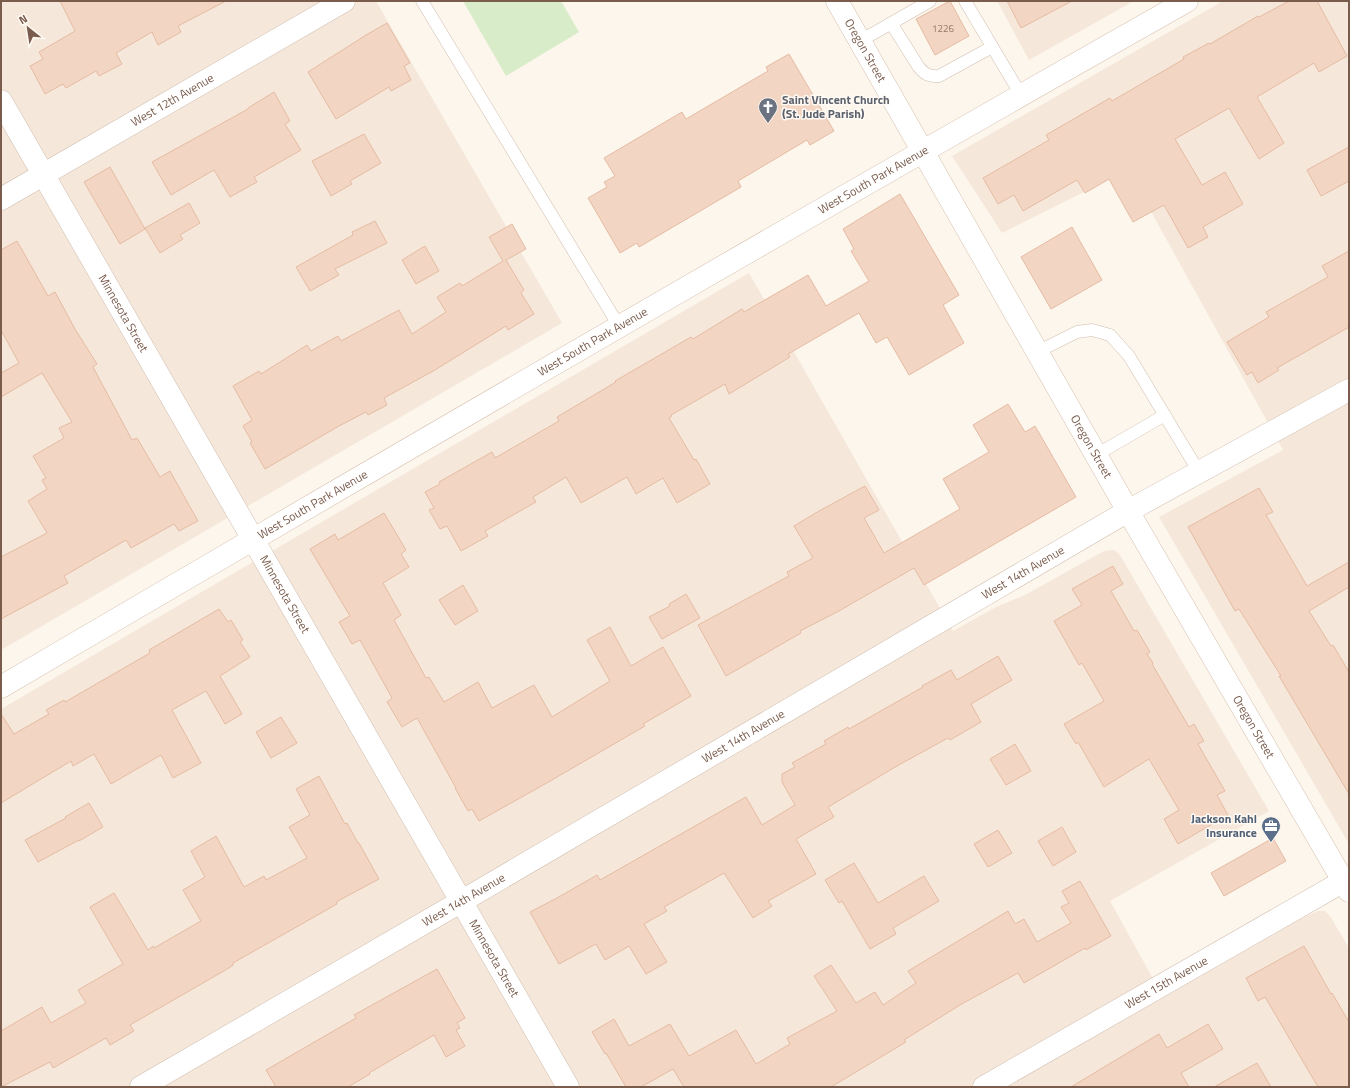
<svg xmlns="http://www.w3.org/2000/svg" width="1350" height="1088" viewBox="0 0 1350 1088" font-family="'Titillium Web',sans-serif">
<rect width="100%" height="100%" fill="#fdf6ec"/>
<path fill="#f5e8da" d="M1,1h375l186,322 -561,327z
M997,1h137l-105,59z
M1223,1h126v843l-190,-327 124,-67 -155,-280 -126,63 -50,-77z
M749,273l204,358 43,-24 29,-12 79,-44 10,-1 6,5 149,256 -159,90 52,94 119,-67 37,-17h7l5,5 19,32v139h-1348v-378z"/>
<path fill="#d8ecc9" d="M463,1h98l18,31 -73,44z"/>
<path fill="#f3d5c3" stroke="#e6bba3" d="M60,1h166l-48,25 3,6 -23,13 -6,-13 -36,21 6,11 -23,12 -3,-5 -30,17 -3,-4 -18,10 -15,-28 13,-7 -4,-7 36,-21z
M950,1l19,35 -34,19 -19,-36z
M1007,1h65l-51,27z
M1289,1h28l30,55 -28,16 -5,-9 -57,34 27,46 -25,16 -30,-51 -54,31 27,46 23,-13 18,32 -40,23 5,10 -20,11 -24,-43 -31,17 -24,-43 -24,14 -8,-13 -54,31 -9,-16 -16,9 -15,-26 66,-38 -3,-5 64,-37 2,3 72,-42 -1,-2 26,-14 1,1 48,-28 1,1z
M387,23l23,40 -6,3 7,14 -20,11 -2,-4 -53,32 -28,-47 58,-37z
M789,54l45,77 -24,14 -3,-5 -69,41 3,6 -102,60 -2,-4 -17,10 -32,-55 19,-11 -3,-5 11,-6 -11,-18 78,-46 4,7 82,-48 -2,-4z
M274,92l16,29 -5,3 16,26 -47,27 3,5 -27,15 -16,-27 -43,25 -19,-33 96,-53v-1z
M364,134l17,29 -31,18 2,3 -21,12 -19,-35z
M1349,147v34l-28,15 -14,-26z
M110,167l35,62 -25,15 -36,-62z
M900,194l59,101 -16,10 21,38 -55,32 -22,-38 -11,6 -17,-30 -71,41 2,3 -61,37 -4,-10 -54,31 1,1 -3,2 25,42 2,-1 14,25 -33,19 -14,-25 -27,16 -9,-17 -46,26 -15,-26 -33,20 3,5 -51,29 3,5 -27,15 -14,-25 -7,3 -11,-19 5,-2 -9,-16 15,-8 -1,-2 53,-30 3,6 64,-37 -2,-4 59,-35 -1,-1 76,-44 2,2 49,-30 2,3 64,-37 18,31 43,-25 -18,-30 3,-2 -11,-20z
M189,203l11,20 -20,12 3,4 -23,14 -15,-25z
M375,221l12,22 -52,26 4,6 -29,16 -14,-24 57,-32 -1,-3z
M512,224l14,25 -20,11 18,30 -3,3 13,21 -26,16 -2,-4 -71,44 -51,28 3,7 -19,10 -2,-3 -27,14 -74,43 -15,-26 2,-1 -9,-16 9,-6 -19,-34 26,-15 2,3 46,-29 4,6 27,-15 3,5 58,-31 13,24 34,-22 -9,-15 23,-14 2,3 41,-25 -14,-24z
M1072,227l30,53 -51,29 -30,-52z
M17,241l31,55 7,-4 20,37 22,35 -4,3 39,73 5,-2 23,39 10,-6 28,50 -19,10 -5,-7 -43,24 -5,-8 -62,36 4,7 -67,36v-62l46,-24 -19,-32 19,-12 -5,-9 4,-2 -13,-22 31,-18 -5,-10 13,-6 -30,-49 -41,24v-24l18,-10 -18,-33v-80z
M425,246l14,25 -23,13 -14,-24z
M1349,251v76l-72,41 2,2 -21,13 -6,-11 -5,3 -20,-33 42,-25 -3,-5 62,-35 -6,-11z
M1008,404l17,28 10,-6 41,71 -152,88 -10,-17 -77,44 -37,19 1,2 -75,43 -28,-51 91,-49 -2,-4 26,-14 -19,-32 25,-15 46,-25 14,24 -15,8 20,35 76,-44 -17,-30 46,-27 -16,-27z
M1259,488l14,24 -7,3 41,71 42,-24v25l-40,24 22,35 2,-1 16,27v122l-70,-118h2l-42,-67 -4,2 -47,-84z
M384,513l22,37 -5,4 8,13 -26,16 18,32 -7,5 32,58 3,-1 15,25 34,-20 14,26 42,-23 18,32 58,-36 -23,-41 23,-13 21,39 32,-19 28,49 -48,28 2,2 -100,58 -66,37 -7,-12 -4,2 -13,-23h1l-39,-70 -15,9 -15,-25 5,-4 -32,-58 -8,4 -13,-22 11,-6 -40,-67 25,-15 3,6z
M1113,566l10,18 -12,7 23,40 3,-1 13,22 -3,2 6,9 -1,1 37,63 5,-3 10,17 -6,3 27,47 -8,4 11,20 -50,29 -14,-25 15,-9 -30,-51 -45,28 -26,-45 -2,2 -12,-20 40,-23 -22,-38 -3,2 -25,-44 28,-16 -10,-16z
M463,585l15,26 -23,14 -16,-25z
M686,594l14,24 -38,21 -13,-22 21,-11 -1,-2z
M219,609l9,13 3,-2 12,20 -3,2 10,15 -30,19 22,38 -17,10 -19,-33 -34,19 29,53 -28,15 -12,-23 -50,29 -17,-30 -21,12 -2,-5 -70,42v-89l13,20 35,-20 -3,-4 18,-10 1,2 85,-49 -1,-3z
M998,656l14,24 -41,24 10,18 -31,18 -2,-2 -51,28 -69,41 6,10 -38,22 20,35 -48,27 4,5 -19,12 -29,-45 -60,34 3,4 -23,13 23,38 -21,12 -17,-28 -24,14 -9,-16 -37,20 -29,-52 27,-14 40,-23 3,5 146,-83 16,28 33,-20 -13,-23v-8l13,-7 -3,-4 34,-19 -2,-3 24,-14 1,2 74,-42 -1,-1 29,-16 6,10z
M281,717l16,26 -26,15 -15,-26z
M1015,744l16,27 -25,14 -16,-26z
M319,776l26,48 2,-1 11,20h1l20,36 -43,23 1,2 -104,59v2l-4,3 -99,57 4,6 -24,14 -4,-7 -53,30 -3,-6 -49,25v-56l41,-24 9,16 35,-20 -8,-13 45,-26 -33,-57 24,-14 34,57 5,-4 1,2 47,-27 -18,-31 22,-13 -14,-26 25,-15 28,51 20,-11 2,4 41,-22 -18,-31 21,-12 -14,-26z
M89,803l14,24 -24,14v-1l-41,22 -13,-22 41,-22 -1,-1z
M1062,827l14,25 -23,14 -15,-25z
M998,830l14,23 -24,14 -14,-23z
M1273,838l13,23 -62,35 -13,-23z
M854,863l24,40 46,-27 15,25 -46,27 3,6 -26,15 -28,-48 -3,2 -14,-23z
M1080,881l31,55 -25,14 -1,-2 -61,35 -6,-10 -58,32 -56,35 2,2 -75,45h-147l-11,-18 -32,18h-15l-20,-34 -1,1 -13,-22 22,-13 15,27 41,-22 19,32 47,-26 20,34 34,-20 -3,-6 50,-27 -23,-35 17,-11 25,38 19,-11 8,13 33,-22 -8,-12 100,-60 7,13 9,-5 13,23 34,-19 -10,-16 8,-4 -7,-12z
M1304,946l27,48 1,-1 17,29v65h-31l-53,-90 -7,4 -12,-23z
M437,969l28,49 -8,5 3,5 -4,2 9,16 -19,11 -12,-22 -65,38 1,1 -22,13h-72l-10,-17 90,-52 -2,-3z
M1208,1024l15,25 -42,24 8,14h-118l88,-53 8,14z
M1257,1063l14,24h-57z"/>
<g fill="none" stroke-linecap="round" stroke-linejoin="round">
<defs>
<path id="service" d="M422,1l197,325
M965,1l56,94
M891,23l27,43c6,8 11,11 21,10l53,-29
M860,41l70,-40
M1037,352l40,-20 15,-2 18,5 19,21 70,116
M1096,455l69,-40"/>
<g id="minor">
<path id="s1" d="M1,101l567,986"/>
<path id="s2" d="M1,199l343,-198"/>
<path id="s3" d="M141,1087l321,-186 666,-390 221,-121"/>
<path id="s4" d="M984,1087l365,-209"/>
</g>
<g id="secondary">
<path id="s5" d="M837,1l291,510 221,380"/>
<path id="s6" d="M1,687c394,-231 788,-461 1186,-686"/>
</g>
</defs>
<use href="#service" stroke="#d1beb0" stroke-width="13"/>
<use href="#minor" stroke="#d1beb0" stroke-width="23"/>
<use href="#secondary" stroke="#d6c0b0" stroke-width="23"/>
<use href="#service" stroke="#fff" stroke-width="12"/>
<use href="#minor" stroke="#fff" stroke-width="22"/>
<use href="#secondary" stroke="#fff" stroke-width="22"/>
</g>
<defs>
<symbol id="church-pin" viewBox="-11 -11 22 30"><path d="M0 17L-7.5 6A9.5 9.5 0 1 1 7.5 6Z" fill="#6b7280" stroke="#fffaf3"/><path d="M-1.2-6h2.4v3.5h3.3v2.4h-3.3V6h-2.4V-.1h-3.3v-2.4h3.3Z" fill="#fff"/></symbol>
<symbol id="office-pin" viewBox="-11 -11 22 30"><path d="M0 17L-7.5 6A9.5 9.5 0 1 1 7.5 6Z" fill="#5c6f8a" stroke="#fffaf3"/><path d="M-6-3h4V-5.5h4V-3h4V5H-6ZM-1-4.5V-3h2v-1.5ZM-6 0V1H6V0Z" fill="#fff"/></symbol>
</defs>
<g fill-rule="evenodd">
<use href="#church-pin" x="757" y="96" width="22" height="30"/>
<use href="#office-pin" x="1260" y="815" width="22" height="30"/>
</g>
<g text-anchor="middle" stroke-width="3" stroke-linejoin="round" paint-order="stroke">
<g font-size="10" fill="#987a6a">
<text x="943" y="32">1226</text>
</g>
<g font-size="12" fill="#7a5c4d" stroke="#fffaf3">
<text dy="4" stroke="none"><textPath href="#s5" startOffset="57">Oregon Street</textPath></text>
<text dy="4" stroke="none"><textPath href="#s2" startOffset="198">West 12th Avenue</textPath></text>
<text dy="4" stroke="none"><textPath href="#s6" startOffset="1009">West South Park Avenue</textPath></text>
<text dy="4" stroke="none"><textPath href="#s1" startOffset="245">Minnesota Street</textPath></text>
<text dy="4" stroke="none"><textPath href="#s6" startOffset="685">West South Park Avenue</textPath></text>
<text dy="4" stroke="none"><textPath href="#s5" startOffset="513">Oregon Street</textPath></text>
<text dy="4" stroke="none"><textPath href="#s6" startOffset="361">West South Park Avenue</textPath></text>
<text dy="4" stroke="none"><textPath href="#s3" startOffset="1021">West 14th Avenue</textPath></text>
<text dy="4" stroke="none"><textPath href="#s1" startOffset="569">Minnesota Street</textPath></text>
<text dy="4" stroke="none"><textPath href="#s5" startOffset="837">Oregon Street</textPath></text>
<text dy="4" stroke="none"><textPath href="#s3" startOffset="697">West 14th Avenue</textPath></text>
<text dy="4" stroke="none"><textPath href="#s3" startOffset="373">West 14th Avenue</textPath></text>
<text dy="4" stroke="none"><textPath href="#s1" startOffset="989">Minnesota Street</textPath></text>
<text dy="4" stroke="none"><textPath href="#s4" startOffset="210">West 15th Avenue</textPath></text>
</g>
<g font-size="12" font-weight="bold" fill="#5b616d" stroke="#fffaf3" text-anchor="start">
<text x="782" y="104">Saint Vincent Church<tspan x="782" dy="14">(St. Jude Parish)</tspan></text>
</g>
<g font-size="12" font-weight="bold" fill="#4e5e75" stroke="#fffaf3" text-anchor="end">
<text x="1257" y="823">Jackson Kahl<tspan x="1257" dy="14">Insurance</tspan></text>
</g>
</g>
<rect width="1350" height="1088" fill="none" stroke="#7a5c4d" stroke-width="4"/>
<g transform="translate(28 28) rotate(330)" stroke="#fffaf3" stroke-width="3" paint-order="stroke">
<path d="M0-3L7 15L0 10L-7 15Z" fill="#7a5c4d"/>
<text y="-6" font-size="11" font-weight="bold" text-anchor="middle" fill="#7a5c4d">N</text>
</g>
</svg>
